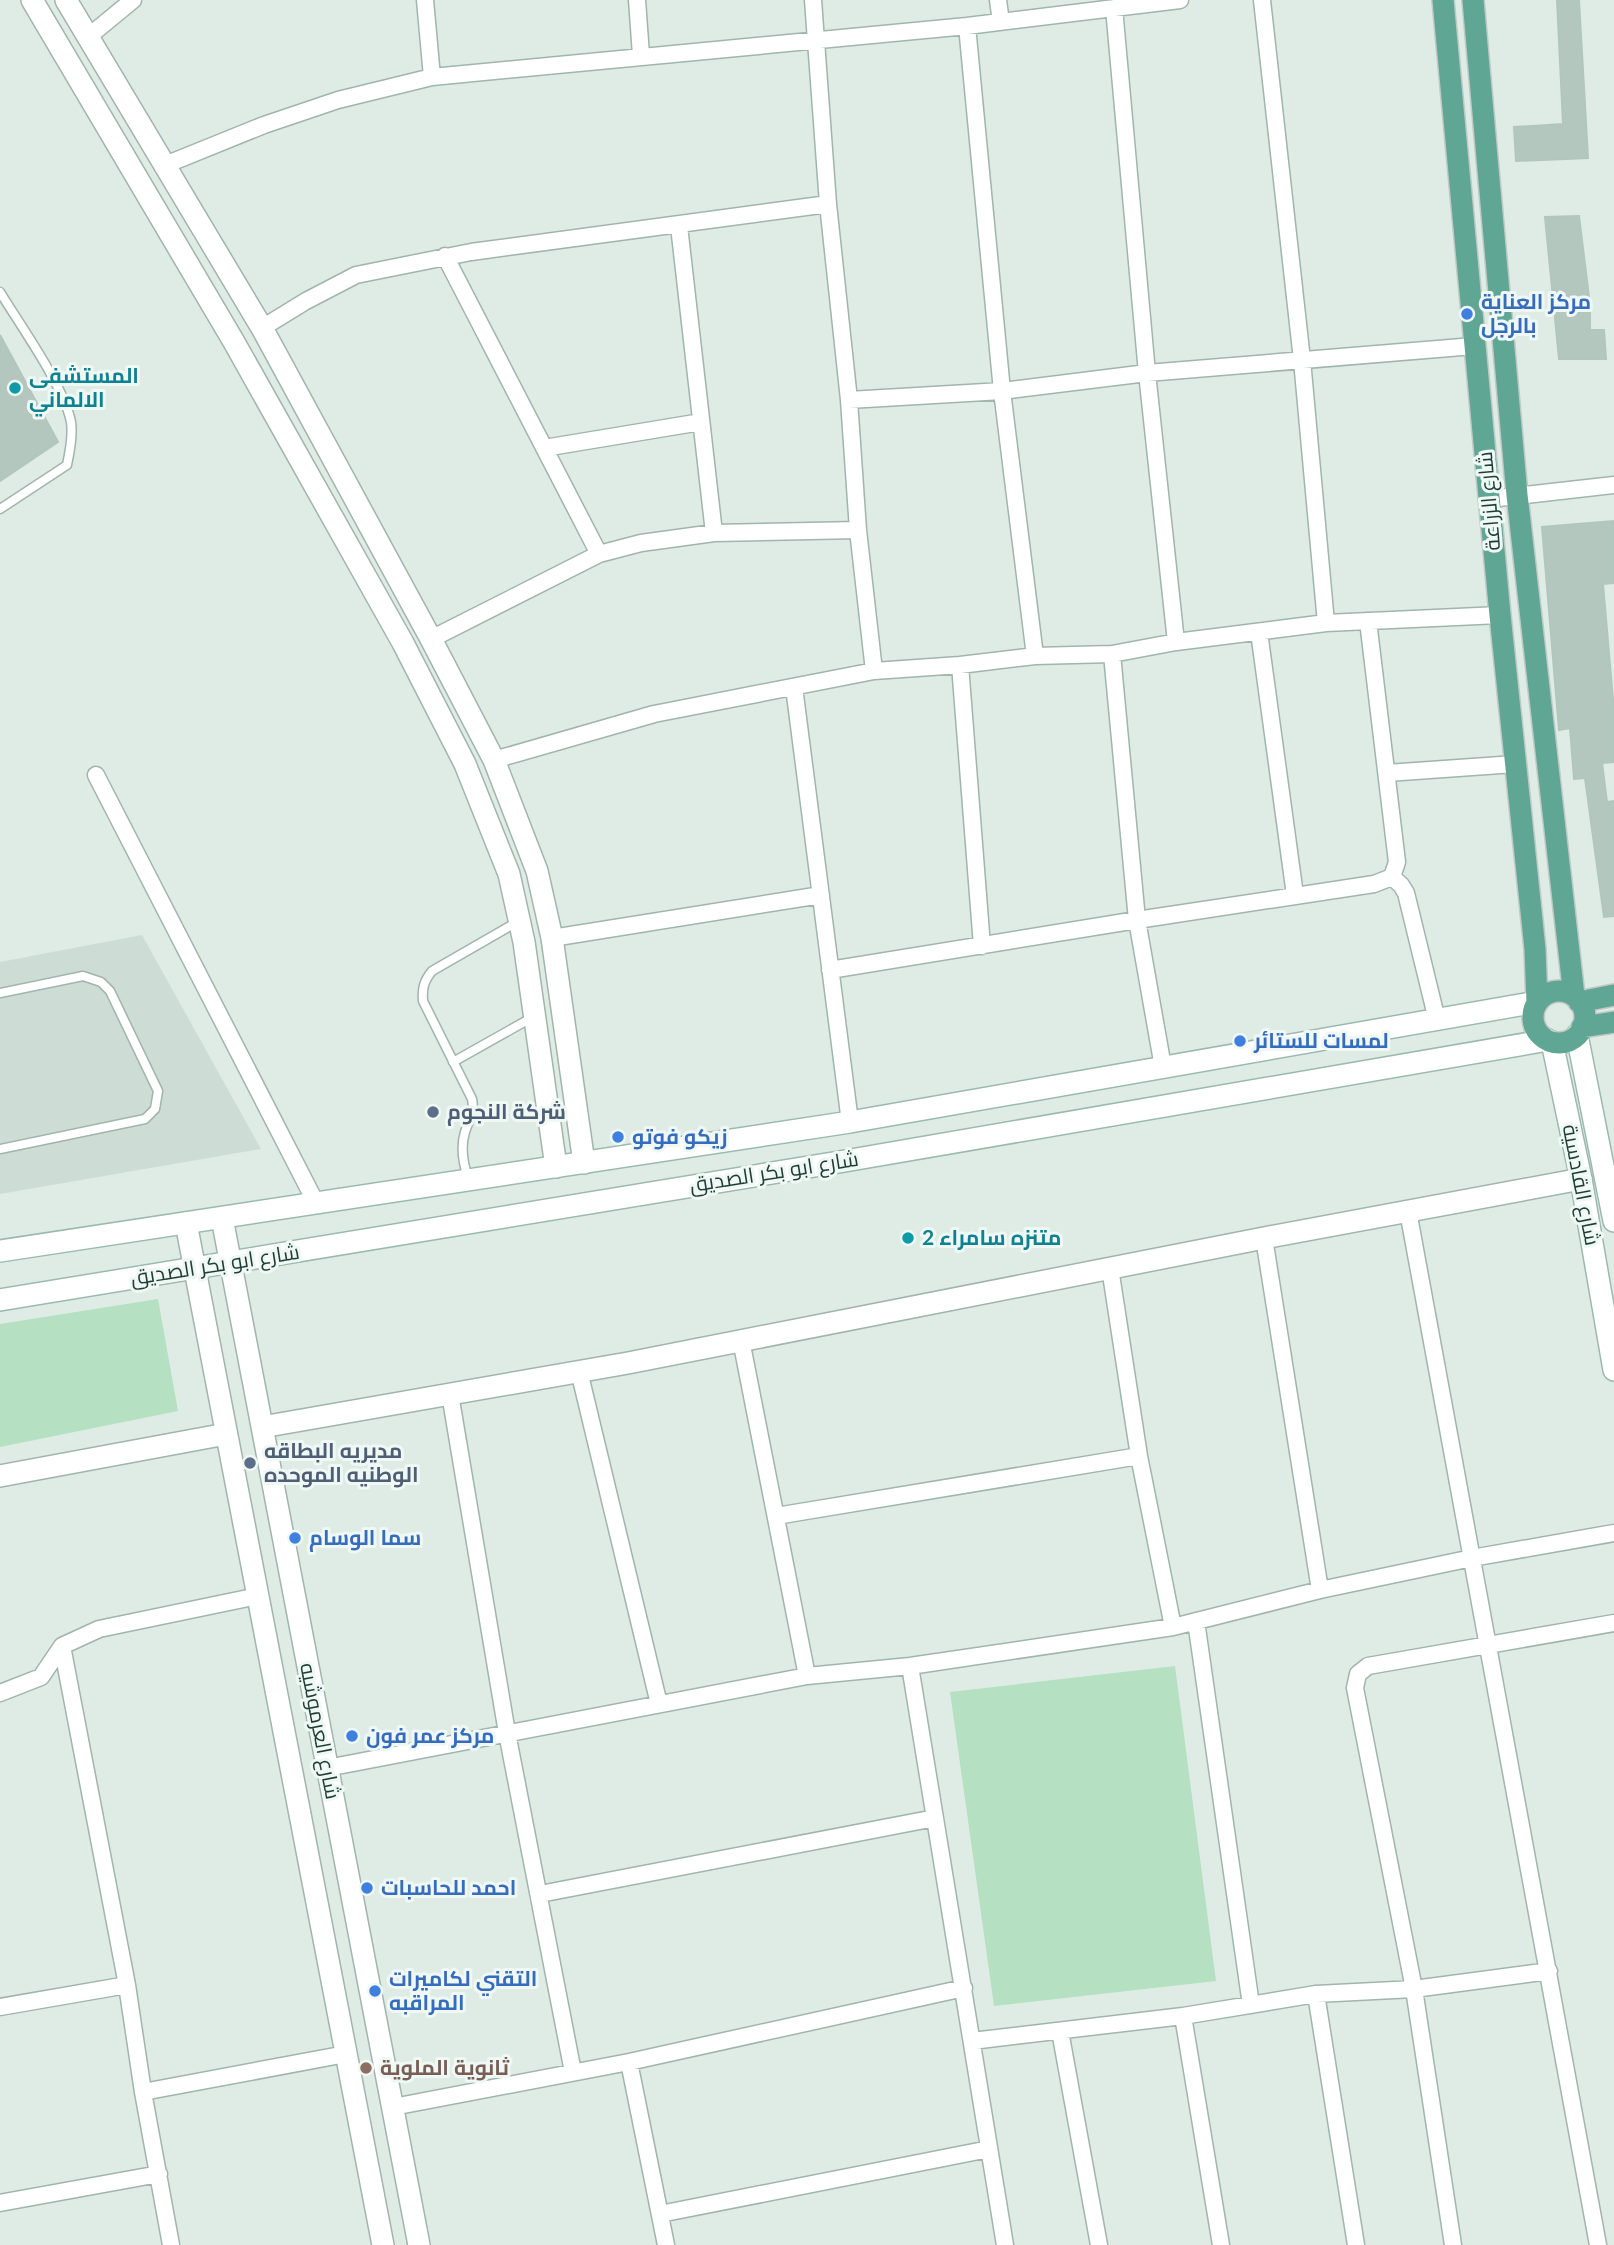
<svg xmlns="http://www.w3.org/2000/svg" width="1614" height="2245" viewBox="0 0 1614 2245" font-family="Lato,Cairo,sans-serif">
<rect width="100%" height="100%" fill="#dfece6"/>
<path fill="#cddcd5" d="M142,935l119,214 -261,45v-232z"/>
<path fill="#b5e0c1" d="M158,1299l20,112 -178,36v-123z
M1175,1666l41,315 -222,25 -44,-314z"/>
<path fill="#b4c7bf" stroke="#b1c6bd" stroke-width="2" d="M1557,0h22l9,158 -72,3 -2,-34 49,-3z
M1579,216l11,89v25h14l2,29h-47l-14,-142z
M0,335l58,107 -58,39z
M1614,521v62l-11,1 11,127v51l-12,1 5,39 7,-1v115l-10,1 -19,-139 -11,1 -4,-51 -11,2 -17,-203z"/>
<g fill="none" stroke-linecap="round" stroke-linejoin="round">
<defs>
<path id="service" d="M0,292c20,33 64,94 71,130 2,13 -1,29 -4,43l-67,44
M0,993l83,-17 18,6 9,9 48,100 -3,18 -10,10 -145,30
M453,1062l80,-45
M468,1178c-5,-15 -8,-30 -3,-46 4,-13 10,-19 7,-33l-49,-98c-1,-13 1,-20 9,-30l85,-49"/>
<path id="minor" d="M425,0l7,77
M637,0l4,55
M813,0l15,204 21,196 9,130 16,141
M998,0l3,22
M1262,0l40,360 24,263
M1114,8l33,365 29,269
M967,26l35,365 33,265
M88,37l45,-37
M165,165l99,-40 74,-25 94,-23 535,-51 213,-26
M679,226l35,307
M445,256l154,298
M262,328l44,-27 50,-26 115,-23 357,-48
M849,400l153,-9 145,-18 327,-27
M544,448l157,-26
M1489,499l125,-14
M1259,632l36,263
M431,639l168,-85 42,-11 73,-10 144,-3
M1112,654l25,266 26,147
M960,665l22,281
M794,687l56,435
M494,760l160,-46 220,-43 86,-6 75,-9 77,-2 64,-12 150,-19 174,-8
M1387,773l128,-9
M96,775l220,428
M1392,877l9,8 5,8 31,127
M552,938l269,-43
M830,970l307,-50 237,-36 18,-7 5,-15 -29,-241
M1408,1211l190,1034
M1264,1238l56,352
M1110,1268l29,188 34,171
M741,1340l66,336
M579,1371l80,333
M450,1394l57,339 66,339
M776,1516l363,-60
M1196,1621l55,384
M62,1646l65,339 16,107 28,153
M910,1666l95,579
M0,1693l41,-16 21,-31 37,-17 159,-33
M327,1768l480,-92 103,-10 263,-39 147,-37 152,-32 142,-25
M540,1894l395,-76
M1316,1994l40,251
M0,2007l127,-22
M1183,2016l38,229
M1060,2031l39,214
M972,2041l211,-25 133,-22 98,-5 135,-18
M629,2062l37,183
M143,2092l203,-38
M393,2107l236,-45 335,-74
M0,2203l159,-29
M660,2214l329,-65
M1453,2245l-39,-256 -59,-301 3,-14 10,-8 246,-43"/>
<path id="tertiary" d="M32,0l202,342 169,301 62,121 44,110 15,68 32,225
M66,0l196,328 169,311 63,121 43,111 15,67 32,225
M222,1218l197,1027
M186,1223l197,1022
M262,1427l366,-64 636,-125 317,-59
M0,1476l226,-42"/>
<path id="secondary" d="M1577,1035l37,186
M1552,1042l29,137 33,191
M0,1251l850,-129 687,-120
M0,1300l839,-138 709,-122"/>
<path id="primary" d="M1443,0l57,615 35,334 2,53
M1473,0l44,495 57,501
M1533 1017a26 26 0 1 1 52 0a26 26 0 1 1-52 0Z
M1579,1002l35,-7
M1582,1027l32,-5"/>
</defs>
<use href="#service" stroke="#a1b4ad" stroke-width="11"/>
<use href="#minor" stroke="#a1b4ad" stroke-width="19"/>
<use href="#tertiary" stroke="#a1b4ad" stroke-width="24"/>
<use href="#secondary" stroke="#9cb9af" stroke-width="24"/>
<use href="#primary" stroke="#c0c9c6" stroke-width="24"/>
<use href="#service" stroke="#fff" stroke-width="8"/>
<use href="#minor" stroke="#fff" stroke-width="16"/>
<use href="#tertiary" stroke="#fff" stroke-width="21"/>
<use href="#secondary" stroke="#fff" stroke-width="21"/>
<use href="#primary" stroke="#5fa694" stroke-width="21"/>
</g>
<g fill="#3f7fe0" stroke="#eff8f4" stroke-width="2.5">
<circle cx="1467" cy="314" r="7"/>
<circle cx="1240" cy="1041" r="7"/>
<circle cx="618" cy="1137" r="7"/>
<circle cx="295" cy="1538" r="7"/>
<circle cx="352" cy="1736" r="7"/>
<circle cx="367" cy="1888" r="7"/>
<circle cx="375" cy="1991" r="7"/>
</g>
<g fill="#0f9aa8" stroke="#eff8f4" stroke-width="2.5">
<circle cx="15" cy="388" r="7"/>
<circle cx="908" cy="1238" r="7"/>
</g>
<g fill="#5c6f8a" stroke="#eff8f4" stroke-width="2.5">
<circle cx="433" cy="1112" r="7"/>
<circle cx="250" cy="1463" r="7"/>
</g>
<circle fill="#8d6e63" stroke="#eff8f4" stroke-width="2.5" cx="366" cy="2068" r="7"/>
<g text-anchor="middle" stroke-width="6" stroke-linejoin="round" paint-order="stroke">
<g font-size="21" font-weight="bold" fill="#366cbe" stroke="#eff8f4" text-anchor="start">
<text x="1481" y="309">مركز العناية<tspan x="1481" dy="24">بالرجل</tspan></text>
<text x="1254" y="1048">لمسات للستائر</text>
<text x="632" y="1144">زيكو فوتو</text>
<text x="309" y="1545">سما الوسام</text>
<text x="366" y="1743">مركز عمر فون</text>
<text x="381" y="1895">احمد للحاسبات</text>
<text x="389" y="1986">التقني لكاميرات<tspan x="389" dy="24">المراقبه</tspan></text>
</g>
<g font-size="21" font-weight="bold" fill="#0d838f" stroke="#eff8f4" text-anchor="start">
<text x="29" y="383">المستشفى<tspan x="29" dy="24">الالماني</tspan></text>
<text x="922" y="1245">متنزه سامراء 2</text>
</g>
<g font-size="21" fill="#1e3d35" stroke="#eff8f4">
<text transform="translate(1489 501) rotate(-95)" y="7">شارع الزراعة</text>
<text transform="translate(774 1172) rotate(-9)" y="7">شارع ابو بكر الصديق</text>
<text transform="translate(1581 1185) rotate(79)" y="7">شارع القادسية</text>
<text transform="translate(215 1265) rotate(-9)" y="7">شارع ابو بكر الصديق</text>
<text transform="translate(320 1731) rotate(79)" y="7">شارع العرموشيه</text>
</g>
<g font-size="21" font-weight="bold" fill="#4e5e75" stroke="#eff8f4" text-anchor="start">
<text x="447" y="1119">شركة النجوم</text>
<text x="264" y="1458">مديريه البطاقه<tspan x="264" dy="24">الوطنيه الموحده</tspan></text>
</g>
<g font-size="21" font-weight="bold" fill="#785e54" stroke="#eff8f4" text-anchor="start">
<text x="380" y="2075">ثانوية الملوية</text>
</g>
</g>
</svg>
